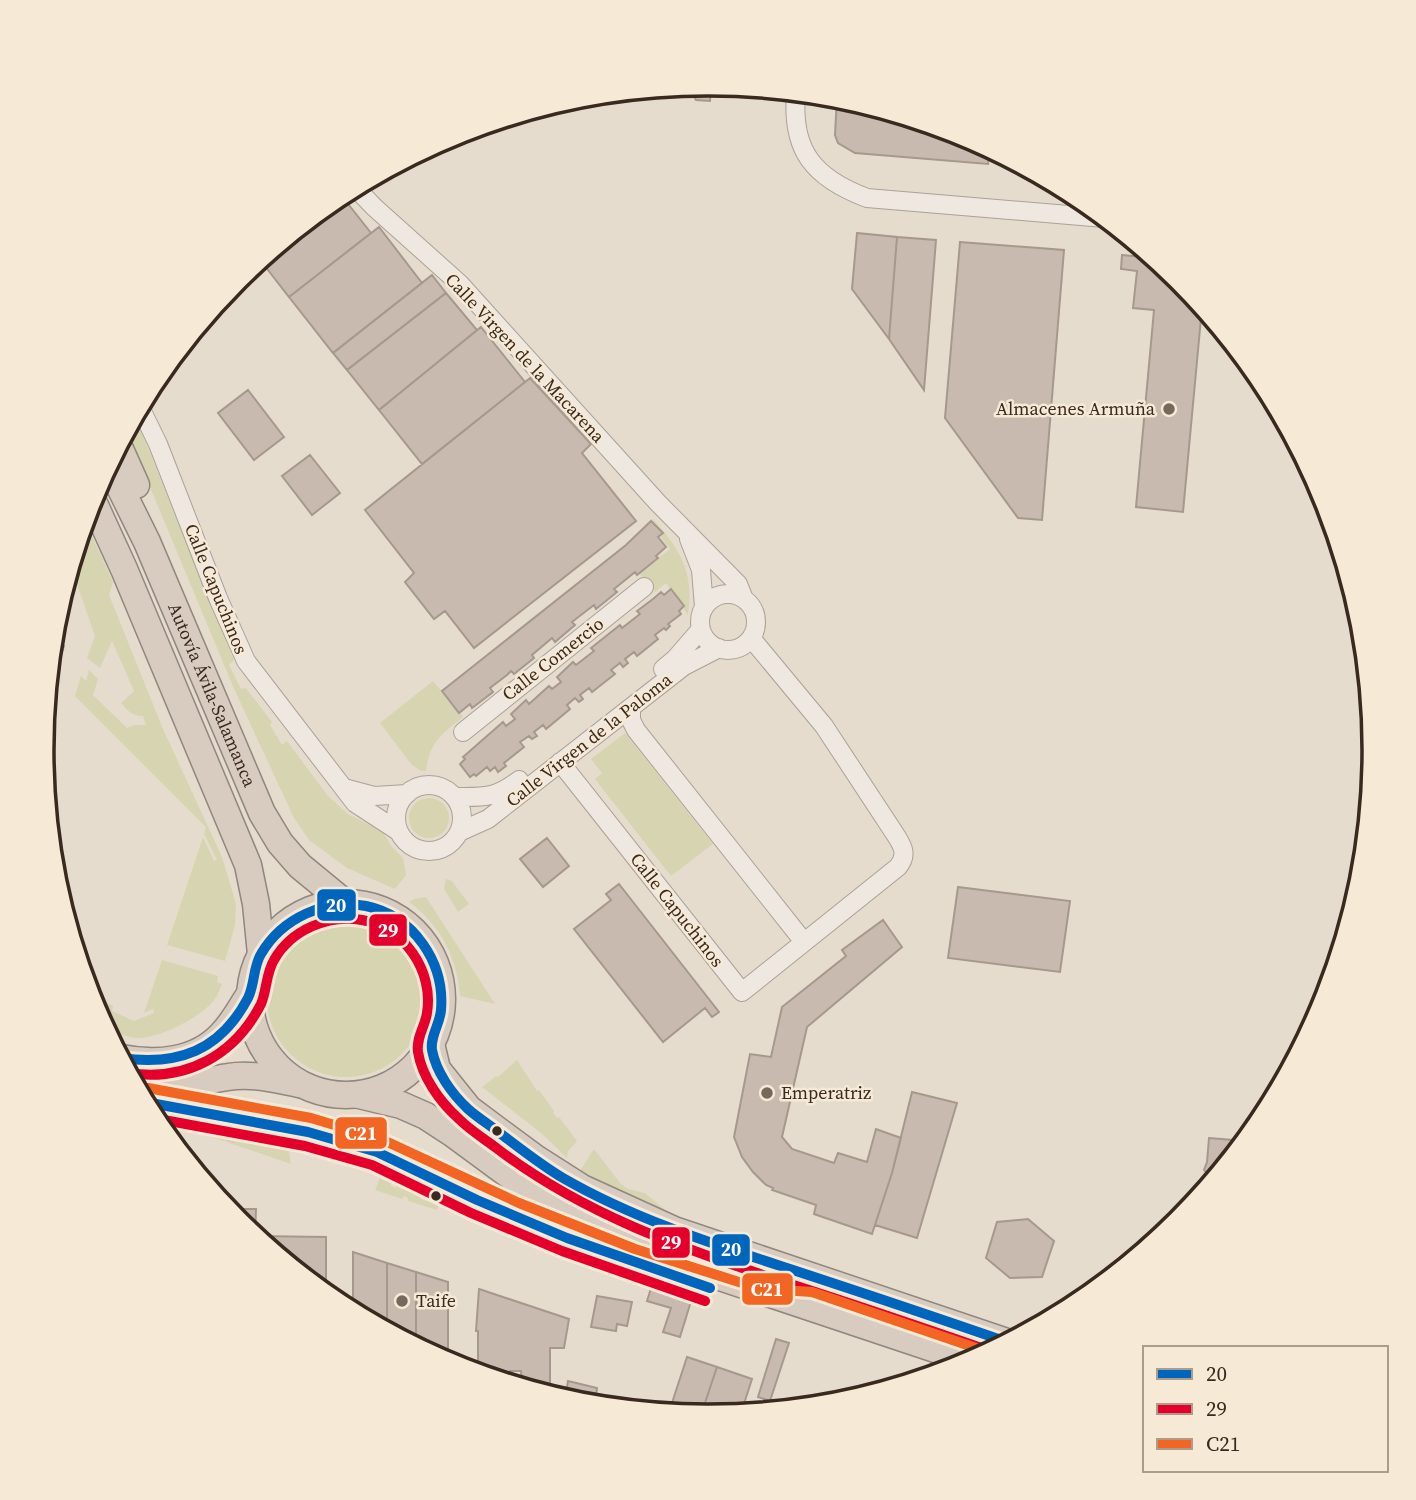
<svg xmlns="http://www.w3.org/2000/svg" width="1416" height="1500" viewBox="0 0 1416 1500" font-family="'Source Serif 4',serif">
<rect width="100%" height="100%" fill="#e5dcce"/>
<path fill="#d7d4b1" d="M135,416l99,244 -5,5 12,24 5,-1 26,34 -2,3 12,20 5,-4 41,55 20,18 34,17 10,16 11,11 3,17 -11,14 -48,-21 -38,-28 -15,-22 -59,-127 -108,-259z
M653,519c28,32 41,52 35,96l-22,-32 -11,9 -16,-19 31,-24 -10,-13 3,-3 -12,-12z
M85,521l28,61 -4,13 54,134 59,128 14,47 -1,21 -10,36 -58,-16 36,-108 11,24 3,-1 -13,-26 2,-7 -131,-131 6,-20 5,5 3,-11 9,9 -5,16 34,33 7,-3h12l-3,-9c-11,0 -15,-5 -22,-13l13,-12 -22,-50 -12,27 -13,-10 8,-22 -24,-69z
M433,681l30,36c-22,18 -33,24 -37,54h-5l-9,-6 -32,-42z
M625,733l88,111 -42,32 -76,-97 7,-6 -11,-14z
M409 818a20 20 0 1 1 40 0a20 20 0 1 1-40 0Z
M446,879l6,2 17,23 -11,8 -14,-23z
M426,897l69,107 -35,-8c-3,-39 -19,-70 -51,-94l5,-3z
M267 998a79 79 0 1 1 158 0a79 79 0 1 1-158 0Z
M162,960l56,16 -1,6 5,2c-2,4 -4,11 -7,15 -13,18 -57,40 -78,39 -12,-1 -22,-6 -32,-11l-16,-33 24,12 -1,5 22,10 20,-8 -1,-4 -9,4z
M517,1060l20,31 2,-1 15,21 -1,2 4,5 2,-1 18,24 -9,10 -1,7 -26,-25 -59,-46 14,-11 2,1z
M175,1120l108,20 5,6 3,18 -117,-40z
M594,1149l27,35 7,5 17,4 18,15 2,2 -1,3 -86,-39z
M380,1178l11,5v3l5,2 1,-3 25,11 -1,3 18,6 -2,5 -29,-9v-3l-4,-2 -2,3 -27,-9z"/>
<path fill="#c9baaf" stroke="#a6988d" stroke-width="2" d="M711,84l-1,17 -14,-1 -8,-14z
M837,97l126,38 27,14 -2,15 -133,-11 -17,-10 -3,-8z
M1014,162l21,11 -22,-2z
M341,195l30,38 -82,64 -28,-36z
M341,195l-80,66 77,-65z
M379,227l43,56 -89,70 -44,-56z
M857,233l40,4 -8,102 -37,-50z
M897,237l39,3 -12,150 -35,-51z
M960,242l104,8 -22,270 -24,-2 -73,-100z
M1122,255l31,3 26,21 23,28 -19,205 -47,-5 18,-197 -21,-2 4,-37 -16,-2z
M432,275l14,18 -99,77 -14,-17z
M446,293l31,37 -98,80 -32,-40z
M481,327l44,55 -103,82 -43,-54z
M530,378l61,66 -9,9 54,68 -162,127 -29,-37 -11,8 -29,-37 9,-9 -49,-63z
M248,390l36,47 -30,23 -36,-47z
M310,455l30,38 -28,22 -30,-39z
M651,521l12,12 -5,4 8,10 -10,9 2,2 -21,17 -2,-3 -16,13 -5,4 3,3 -21,17 -2,-4 -17,13 -5,4 3,3 -20,17 -3,-4 -20,17 2,3 -20,16 -3,-3 -4,4 -17,13 3,4 -21,16 -2,-4 -11,9 -17,-22 184,-146z
M671,589l13,17 -5,5 2,3 -13,10 2,2 -4,4 -2,-2 -9,7 3,4 -21,17 -3,-4 -9,7 3,4 -5,4 -3,-4 -9,7 4,4 -23,18 -3,-4 -9,7 3,4 -4,3 -4,-4 -8,7 3,4 -24,20 -3,-4 -9,7 3,4 -5,3 -3,-3 -9,6 4,5 -20,16 2,3 -8,6 -3,-5 -5,4 -3,-4 -11,9 -2,-2 -4,3 -10,-13 5,-5 -2,-2 40,-35 3,4 9,-7 -4,-5 15,-14 3,4 20,-18 3,3 9,-7 -4,-5 16,-15 3,3 18,-14 -3,-3 29,-23 2,3 18,-14 -3,-3 16,-12 8,-7 3,3z
M53,639l11,7 -17,52z
M547,838l22,28 -26,21 -23,-28z
M619,884l100,128 -7,5 -7,-9 -42,34 -89,-113 37,-29 -5,-6z
M958,887l112,14 -10,71 -112,-14z
M883,920l19,27 -95,80 -25,110 10,12 42,14 4,-10 29,9 9,-33 25,9 -9,35 -20,61 -58,-20 2,-9 -44,-15 1,-2 -7,-3 -13,-13 -11,-15 -8,-20 16,-83 21,3 11,-50 64,-51 -4,-6z
M912,1092l45,11 -40,135 -42,-13 17,-52z
M1209,1138l24,2 -1,17 -27,32 1,-17 -2,-2 3,-8z
M227,1209h29l-1,27 -18,-15z
M1028,1219l26,22 -12,36 -32,1 -24,-20 11,-36z
M256,1236l70,1v57z
M353,1252l34,11v67l-34,-18z
M387,1263l29,9v68h-10l-19,-10z
M416,1272l32,10v81l-42,-23h10z
M652,1285l40,13 -12,39 -17,-5 8,-24 -24,-7z
M479,1289l90,30 -5,29h-14v47l-39,-12h11l-1,-12h-11v12l-32,-10v-42h-2z
M597,1296l35,6 -5,24 -10,-2 -1,7 -25,-4z
M776,1339l13,4 -19,58 -12,-4z
M687,1357l30,10 -16,48 -32,-3z
M717,1367l35,12 -11,34 -40,2z
M568,1381l29,7 -2,17 -30,-6z
M597,1396l29,8 -1,4 -30,-3z"/>
<g fill="none" stroke-linecap="round" stroke-linejoin="round">
<defs>
<path id="minor" d="M796,93c-5,58 18,85 71,105l237,20
M355,187l19,20 86,77 198,219 80,81 6,15
M140,407l18,37 60,154 28,63 109,142 43,28
M689,539l12,31 3,37
M700 622a28 28 0 1 1 56 0a28 28 0 1 1-56 0Z
M663,669l12,-10 26,-30
M631,708v12l5,10 168,212
M463,732l181,-145
M560,762l182,230 156,-125c10,-12 5,-21 -3,-33l-71,-108 -73,-88
M396 818a33 33 0 1 1 66 0a33 33 0 1 1-66 0Z
M344,788l30,8 33,-2
M454,797c29,0 41,2 65,-17
M459,832l29,-13 196,-153 35,-18"/>
<g id="highway">
<path d="M119,447l17,38"/>
<path id="s1" d="M109,465l38,77 115,271 18,30 20,23 45,37"/>
<path d="M92,499l32,70 124,296 8,39 5,50"/>
<circle cx="346" cy="999" r="96"/>
<path d="M431,1044l6,25 32,40 66,49 47,30 92,42 333,112"/>
<path d="M121,1058c35,7 75,4 101,-24 11,-11 19,-27 28,-40"/>
<path d="M135,1084c35,9 59,-2 93,-7 23,-4 48,2 71,7"/>
<path d="M359,1095l42,10 25,11 26,17 72,53 75,42 88,38 284,95"/>
</g>
</defs>
<use href="#minor" stroke="#aba197" stroke-width="20"/>
<use href="#highway" stroke="#90877e" stroke-width="29"/>
<use href="#minor" stroke="#eee8e0" stroke-width="18"/>
<use href="#highway" stroke="#d8ccc0" stroke-width="26"/>
<defs>
<path id="bus-1" d="M121,1058c57,8 99,-7 127,-60 7,-14 5,-31 13,-44 21,-36 65,-56 105,-48 48,10 79,57 75,104 -1,14 -11,26 -9,40 4,22 20,44 36,59 10,9 22,16 33,25 20,15 40,31 62,44 71,41 150,66 227,91 73,24 145,48 217,73
M145,1102l163,30 69,20 100,48 90,38 143,50"/>
<path id="bus-2" d="M129,1073c57,9 106,-18 132,-69 6,-14 5,-31 13,-44 17,-30 54,-46 88,-40 42,7 72,51 65,93 -2,14 -11,24 -9,39 4,25 22,50 41,67 11,11 24,19 36,28 87,67 186,101 289,135 69,22 137,45 206,69
M153,1118l152,28 67,19 99,48 91,38 143,50"/>
<path id="bus-3" d="M148,1088l163,30 70,21 138,64 116,46 107,34 24,6 46,3 164,56"/>
</defs>
<use href="#bus-1" stroke="#f6e9d5" stroke-width="16"/>
<use href="#bus-2" stroke="#f6e9d5" stroke-width="16"/>
<use href="#bus-3" stroke="#f6e9d5" stroke-width="16"/>
<use href="#bus-1" stroke="#0065bd" stroke-width="10"/>
<use href="#bus-2" stroke="#e4002b" stroke-width="10"/>
<use href="#bus-3" stroke="#f26522" stroke-width="10"/>
</g>
<g fill="#76685c" stroke="#f6e9d5" stroke-width="2.5">
<circle cx="1169" cy="409" r="7"/>
<circle cx="767" cy="1093" r="7"/>
<circle cx="402" cy="1301" r="7"/>
</g>
<g fill="#3a291f" stroke="#f6e9d5" stroke-width="2.5">
<circle cx="497" cy="1131" r="6"/>
<circle cx="436" cy="1196" r="6"/>
</g>
<g text-anchor="middle" stroke-width="5" stroke-linejoin="round" paint-order="stroke">
<g font-size="18" fill="#3a291f" stroke="#f6e9d5">
<text transform="translate(525 358) rotate(47)" y="6">Calle Virgen de la Macarena</text>
<text transform="translate(216 589) rotate(68)" y="6">Calle Capuchinos</text>
<text transform="translate(553 659) rotate(-38)" y="6">Calle Comercio</text>
<text dy="6" stroke="none"><textPath href="#s1" startOffset="252">Autovía Ávila-Salamanca</textPath></text>
<text transform="translate(589 740) rotate(-38)" y="6">Calle Virgen de la Paloma</text>
<text transform="translate(677 910) rotate(52)" y="6">Calle Capuchinos</text>
</g>
<g font-size="18" fill="#3a291f" stroke="#f6e9d5" text-anchor="start">
<text x="1155" y="415" text-anchor="end">Almacenes Armuña</text>
<text x="781" y="1099">Emperatriz</text>
<text x="416" y="1307">Taife</text>
</g>
</g>
<path d="M0 0H1416V1500H0ZM54 750a654 654 0 1 1 1308 0a654 654 0 1 1-1308 0Z" fill="#f6e9d5" fill-rule="evenodd"/>
<path fill="none" stroke="#3a291f" stroke-width="3.5" d="M54 750a654 654 0 1 1 1308 0a654 654 0 1 1-1308 0Z"/>
<g stroke="#f6e9d5" stroke-width="2.5">
<rect x="316" y="888" width="41" height="34" rx="7" fill="#0065bd"/>
<rect x="368" y="913" width="40" height="34" rx="7" fill="#e4002b"/>
<rect x="334" y="1116" width="54" height="34" rx="7" fill="#f26522"/>
<rect x="651" y="1226" width="40" height="33" rx="7" fill="#e4002b"/>
<rect x="711" y="1233" width="40" height="34" rx="7" fill="#0065bd"/>
<rect x="741" y="1272" width="53" height="34" rx="7" fill="#f26522"/>
</g>
<g font-size="19" text-anchor="middle" font-weight="bold" fill="#fff">
<text x="336" y="912">20</text>
<text x="388" y="937">29</text>
<text x="361" y="1140">C21</text>
<text x="671" y="1249">29</text>
<text x="731" y="1256">20</text>
<text x="767" y="1296">C21</text>
</g>
<rect x="1143" y="1346" width="245" height="126" fill="#f6e9d5" stroke="#ab9c8c" stroke-width="2"/>
<rect x="1157" y="1369" width="35" height="10" fill="#0065bd" stroke="#ab9c8c" stroke-width="2"/>
<text x="1206" y="1381" font-size="21" fill="#3a291f">20</text>
<rect x="1157" y="1404" width="35" height="10" fill="#e4002b" stroke="#ab9c8c" stroke-width="2"/>
<text x="1206" y="1416" font-size="21" fill="#3a291f">29</text>
<rect x="1157" y="1439" width="35" height="10" fill="#f26522" stroke="#ab9c8c" stroke-width="2"/>
<text x="1206" y="1451" font-size="21" fill="#3a291f">C21</text>
</svg>
